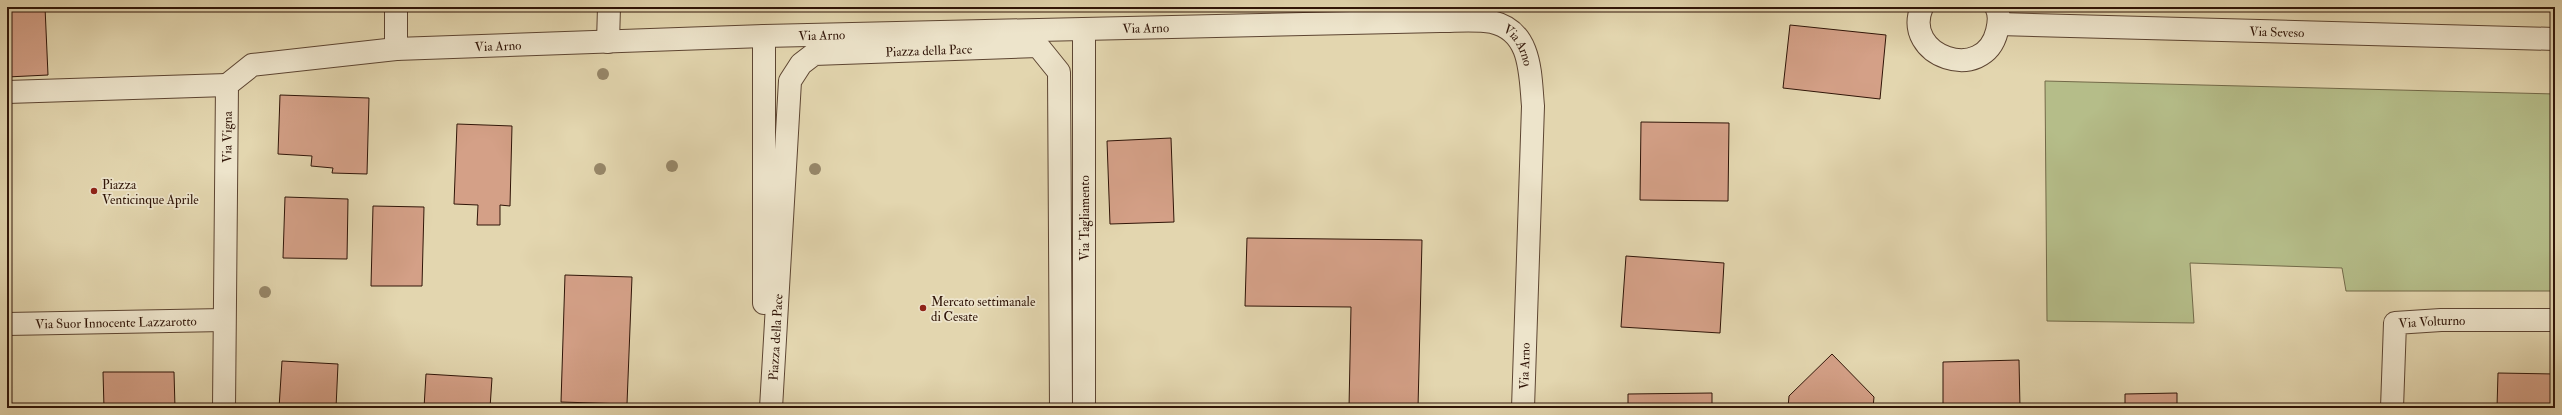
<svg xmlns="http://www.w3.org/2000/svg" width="2562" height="415" viewBox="0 0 2562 415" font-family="'IM FELL Double Pica',serif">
<rect width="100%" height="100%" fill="#e3d6af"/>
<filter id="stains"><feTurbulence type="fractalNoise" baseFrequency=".005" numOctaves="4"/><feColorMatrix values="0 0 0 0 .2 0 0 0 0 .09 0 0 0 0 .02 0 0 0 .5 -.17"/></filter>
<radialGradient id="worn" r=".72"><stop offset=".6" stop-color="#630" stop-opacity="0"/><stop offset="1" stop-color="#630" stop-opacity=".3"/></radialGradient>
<path fill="#b5bd89" stroke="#726948" d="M2045,81l510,13v197h-209l-4,-23 -152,-5 4,60 -147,-2z"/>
<path fill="#d4a087" stroke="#301508" d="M7,7h38l3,68 -41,2z
M1790,25l96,10 -6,64 -97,-11z
M280,95l89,3 -2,76 -35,-1 1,-5 -22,-2 1,-10 -34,-2z
M1641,122l88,1 -1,78 -88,-1z
M457,124l55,2 -2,80 -10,-1v20h-23l1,-20 -24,-1z
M1171,138l3,84 -64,2 -3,-83z
M285,197l63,2 -1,60 -64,-1z
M373,206l51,1 -2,79h-51z
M1247,238l175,2 -4,168h-69l2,-101 -106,-1z
M1626,256l98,7 -4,70 -99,-6z
M565,275l67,2 -5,127 -66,-2z
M1832,354l42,43 -1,11h-85l1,-12z
M2019,360l1,48h-77v-46z
M282,361l56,3 -2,44h-57z
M103,372h71l1,36h-71z
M2498,373l57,1v34h-58z
M426,374l66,4 -2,30h-66z
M1712,393v15h-84v-14z
M2177,393v15h-52v-14z"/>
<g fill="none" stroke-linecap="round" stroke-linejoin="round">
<defs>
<g id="minor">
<path d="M1922,7c-21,49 62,78 75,24 2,-8 3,-17 -1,-24"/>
<path id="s1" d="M1999,24l556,15"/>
<path d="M1084,29v379"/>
<path d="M608,42l1,-35"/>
<path d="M396,49v-42"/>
<path d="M7,92l220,-7"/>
<path d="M764,303v-267"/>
<path id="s2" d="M7,324l217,-4"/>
<path id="s3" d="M224,408l3,-323 25,-20 144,-16 368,-13 676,-15c16,0 36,-2 52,1 40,9 38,52 41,84l-10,302"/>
<path id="s4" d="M771,408l19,-327 11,-17 13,-10 224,-8 21,26 2,336"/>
<path id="s5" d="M2392,408l3,-85 46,-3h114"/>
</g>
</defs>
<use href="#minor" stroke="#5d4532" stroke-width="24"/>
<use href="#minor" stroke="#ede4cb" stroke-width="22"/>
</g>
<g fill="#978769">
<circle cx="603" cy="74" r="6"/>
<circle cx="672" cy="166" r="6"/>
<circle cx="600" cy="169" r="6"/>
<circle cx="815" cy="169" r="6"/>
<circle cx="265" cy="292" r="6"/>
</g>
<g fill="#8f2418" stroke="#ede4cb" stroke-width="1.5">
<circle cx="94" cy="191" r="4"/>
<circle cx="923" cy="308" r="4"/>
</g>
<g text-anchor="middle" stroke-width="3.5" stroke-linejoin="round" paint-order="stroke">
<g font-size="13" fill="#301508" stroke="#ede4cb">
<text dy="5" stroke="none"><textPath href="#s3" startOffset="1250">Via Arno</textPath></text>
<text dy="5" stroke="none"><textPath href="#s1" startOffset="278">Via Seveso</textPath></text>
<text dy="5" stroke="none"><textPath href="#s3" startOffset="926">Via Arno</textPath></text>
<text dy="5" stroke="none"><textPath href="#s3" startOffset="602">Via Arno</textPath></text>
<text dy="5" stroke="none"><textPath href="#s3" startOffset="1634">Via Arno</textPath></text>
<text dy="5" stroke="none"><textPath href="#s4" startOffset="479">Piazza della Pace</textPath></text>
<text dy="5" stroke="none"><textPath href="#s3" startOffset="271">Via Vigna</textPath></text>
<text transform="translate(1084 218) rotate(-90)" y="5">Via Tagliamento</text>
<text dy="5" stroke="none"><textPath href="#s2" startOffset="109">Via Suor Innocente Lazzarotto</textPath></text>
<text dy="5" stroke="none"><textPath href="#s5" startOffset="122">Via Volturno</textPath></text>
<text dy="5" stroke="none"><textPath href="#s4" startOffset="71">Piazza della Pace</textPath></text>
<text transform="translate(1524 366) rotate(-88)" y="5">Via Arno</text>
</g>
<g font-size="13" fill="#301508" stroke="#ede4cb" text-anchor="start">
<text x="102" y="189">Piazza<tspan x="102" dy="15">Venticinque Aprile</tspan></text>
<text x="931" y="306">Mercato settimanale<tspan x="931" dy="15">di Cesate</tspan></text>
</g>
</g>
<rect width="2562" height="415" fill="none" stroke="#e3d6af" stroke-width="24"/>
<rect x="8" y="8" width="2546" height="399" fill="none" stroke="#301508" stroke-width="2"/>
<rect x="12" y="12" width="2538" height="391" fill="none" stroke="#301508"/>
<rect width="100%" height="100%" filter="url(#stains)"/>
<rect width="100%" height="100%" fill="url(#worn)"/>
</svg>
